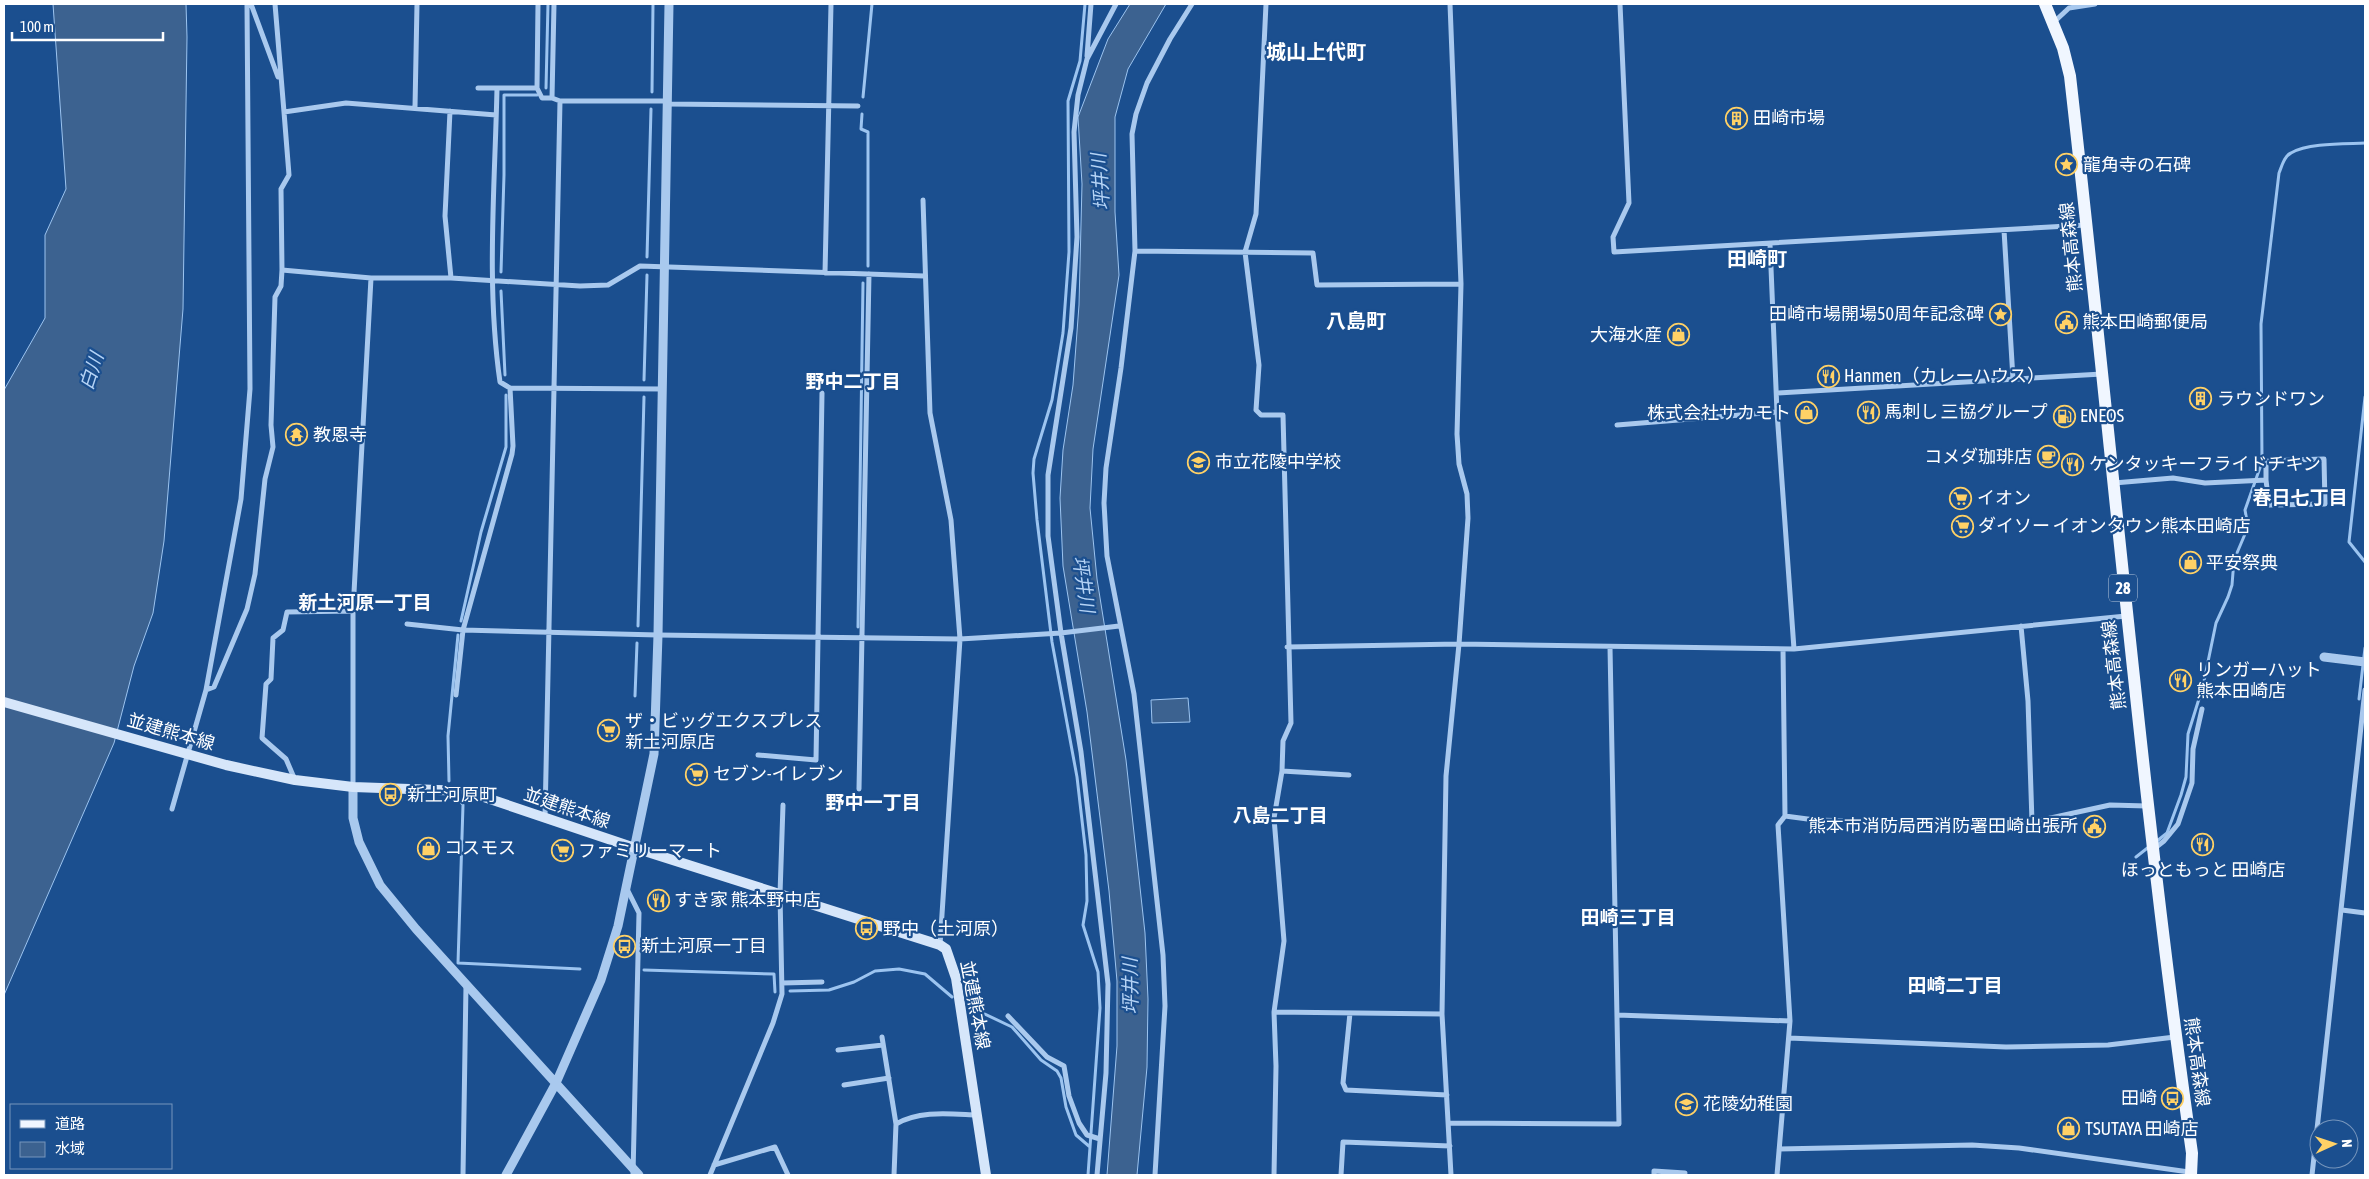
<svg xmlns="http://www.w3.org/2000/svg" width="2369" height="1179" viewBox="0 0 2369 1179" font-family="'Asap Condensed','Noto Sans JP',sans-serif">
<rect width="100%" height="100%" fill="#1b4f8f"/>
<path fill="#3c6290" stroke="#9cc4f0" d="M53,4h133l1,33 -4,272 -19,232 -11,72 -19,53 -20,77 -110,252v-605l41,-72v-83l21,-46z
M1130,4h36l-38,65 -13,48v95l4,63 -26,174 -3,59 7,71 29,181 19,173 3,66 -1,68 -10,108h-30l10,-129v-65l-8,-90 -22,-179 -24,-146 -3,-68 3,-48 10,-65 6,-80 3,-121 -4,-67 30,-78z
M1188,698l2,24 -38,1 -1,-23z"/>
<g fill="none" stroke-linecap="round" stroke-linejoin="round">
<path stroke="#9cc4f0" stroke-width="3" d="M1085,4l-5,57 -12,40 1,151 -6,81 -11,67 -18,59 -1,14 4,47 15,122 25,135 9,78 1,46 -4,24 15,47 2,36 -12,167
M546,88l2,-84
M652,92l1,-88
M863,97l9,-93
M862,114l-1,15 7,3v134
M647,257l4,-148
M501,272l3,-97v-80h33
M501,291l4,84
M644,380l3,-105
M2365,397l-16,145 16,20
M461,621l20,-89 25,-85v-52
M638,626l6,-229
M858,627l5,-344
M635,696l2,-53
M2359,699l6,-51
M449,781l-1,-45 10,-101
M459,799l4,6 -5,158 122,6
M2157,841l10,-8 14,-38 5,-18 2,-43 15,-48 13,-63 12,-26 4,-12 2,-25 14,-33 -3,-17 17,-48 -1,-138 18,-151c3,-7 5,-17 12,-20 17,-10 54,-9 74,-10
M2136,857l14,-11
M644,970l130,4 1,18
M790,991l39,-1 25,-8 21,-11 24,-2 26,5 27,23
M970,1007l42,20 29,33 16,11 4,7 5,29 10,28 14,12"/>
<path stroke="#a9c9ee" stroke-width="5" d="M251,4l27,73
M275,4l9,108
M554,4l-2,94 8,3h107
M1266,4l-10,210 -11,38 14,113 -3,45 5,5h22l8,308 -8,18 -1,30 -8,47 10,123 -10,71 2,54 -2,109
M1450,4l11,280 -4,150 2,30 8,30 1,24 -9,126 -13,132 -4,238 9,161
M1620,4l9,199 -16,34 1,15 472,-27
M2054,22l15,-14 26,-4
M1087,56l4,-52
M478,88h59l1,-84
M497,88c-2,97 -11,197 3,294l10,6
M537,88l5,10h10
M667,104l191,2
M415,107l2,-103
M450,111l-5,105 6,62
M923,200l7,213 21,107 9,119 -20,306
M2004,230l9,149
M1770,244l7,168 17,237
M1135,251l178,2 4,32 144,-1
M282,270l89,8h80l129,8 28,-1 32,-19 284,10
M825,273l6,-269
M1777,393l325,-19
M1617,425l160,-13
M2114,483l59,-5 32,5 61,-3v-16l2,-3 56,-2 1,45 -56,1 -3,-25
M407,624l56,6 195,5 302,4 101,-6 58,-7
M2021,626l7,75 4,121
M1287,647l172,-3 335,5 332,-33
M206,690l8,-3 33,-78 8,-35 10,-95 8,-32 -2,-22 4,-128 6,-11 1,-16 -1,-81 8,-14 -5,-63 62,-9 150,12
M456,695l7,-65 49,-176 1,-8 -3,-58 153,1
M758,755l58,5 6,-367
M1282,771l67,4
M295,780l-9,-21 -24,-21 4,-54 5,-5 2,-41 10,-8 4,-18 66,-1
M353,787v-176l18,-333
M859,789l10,-515
M172,809l34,-119 35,-191 9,-110 -3,-385
M1785,816l30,4 150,4 67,-2 78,-17 37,1
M545,818l15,-717
M2155,848l9,-7 14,-17 14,-41 1,-34 9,-40
M627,889l12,24 -6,262
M2342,910l23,3
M782,983l40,-1
M1274,1012l168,2
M1350,1013l-7,70 3,7 101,5
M1617,1015l173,6
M1008,1016l39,41 17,9 5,30 10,27 8,12 13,4
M882,1037l14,87
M1789,1038l217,9 102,-2 67,-8
M838,1050l45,-5
M844,1085l45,-7
M1450,1123l169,1 -9,-477
M1779,1149l193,-4 47,3 170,24
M714,1165l61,-18 13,28
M463,1175l3,-190
M710,1175l63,-152 9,-29 -2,-100 3,-89
M894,1175l2,-51c24,-14 54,-10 81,-9
M1097,1175l9,-102 2,-89 -27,-232 -20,-119 -13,-97v-61l23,-147 6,-91 -3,-105 4,-37 9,-36 29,-55
M1155,1175l10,-169 -2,-51 -29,-261 -27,-138 -3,-53 2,-35 15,-100 14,-117 -3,-117 4,-20 11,-31 23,-44 22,-35
M1341,1175l2,-33 107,4
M1654,1175v-4l31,2
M1777,1175l13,-154 -12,-196 7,-9 -2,-167
M2312,1175l53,-485"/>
<path stroke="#a9c9ee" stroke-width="9" d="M2324,657l41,5
M353,787v31l6,24 21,43 36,44 223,246
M506,1175l50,-92 45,-103 17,-54 36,-172 4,-119 11,-631"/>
<path stroke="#d6e6fa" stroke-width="10" d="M4,702l222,63 69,15 58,7 113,4 169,57 305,97 6,4 10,29 30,197"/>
<path stroke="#f0f6ff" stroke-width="12" d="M2045,4l18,44 7,28c41,359 71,719 122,1077l-1,22"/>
</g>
<defs>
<symbol id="building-ring" viewBox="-11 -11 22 22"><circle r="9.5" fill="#1b4f8f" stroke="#ffd166" stroke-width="1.5"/><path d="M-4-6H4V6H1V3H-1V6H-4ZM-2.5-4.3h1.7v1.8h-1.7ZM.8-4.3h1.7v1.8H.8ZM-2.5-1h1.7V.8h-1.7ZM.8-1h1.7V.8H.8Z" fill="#ffd166"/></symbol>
<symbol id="sight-ring" viewBox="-11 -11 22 22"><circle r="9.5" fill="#1b4f8f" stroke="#ffd166" stroke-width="1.5"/><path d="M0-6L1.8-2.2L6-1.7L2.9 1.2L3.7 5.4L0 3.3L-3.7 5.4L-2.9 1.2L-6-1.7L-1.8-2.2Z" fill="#ffd166"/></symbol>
<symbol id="civic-ring" viewBox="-11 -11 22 22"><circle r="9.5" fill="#1b4f8f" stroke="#ffd166" stroke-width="1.5"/><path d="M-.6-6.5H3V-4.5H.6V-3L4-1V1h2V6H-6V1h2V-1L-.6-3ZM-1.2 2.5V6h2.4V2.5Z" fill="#ffd166"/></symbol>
<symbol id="shop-ring" viewBox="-11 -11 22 22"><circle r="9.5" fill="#1b4f8f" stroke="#ffd166" stroke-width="1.5"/><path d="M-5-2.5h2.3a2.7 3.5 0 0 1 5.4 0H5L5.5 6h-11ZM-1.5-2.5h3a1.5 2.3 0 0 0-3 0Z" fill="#ffd166"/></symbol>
<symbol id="restaurant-ring" viewBox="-11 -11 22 22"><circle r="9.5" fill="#1b4f8f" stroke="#ffd166" stroke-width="1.5"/><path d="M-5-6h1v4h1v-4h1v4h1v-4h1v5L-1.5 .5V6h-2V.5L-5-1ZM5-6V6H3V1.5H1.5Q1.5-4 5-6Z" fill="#ffd166"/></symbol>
<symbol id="fuel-ring" viewBox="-11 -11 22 22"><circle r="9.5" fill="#1b4f8f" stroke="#ffd166" stroke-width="1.5"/><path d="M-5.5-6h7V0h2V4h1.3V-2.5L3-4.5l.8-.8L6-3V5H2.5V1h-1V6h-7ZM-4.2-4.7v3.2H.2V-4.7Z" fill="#ffd166"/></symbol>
<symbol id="temple-ring" viewBox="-11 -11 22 22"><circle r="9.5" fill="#1b4f8f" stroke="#ffd166" stroke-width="1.5"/><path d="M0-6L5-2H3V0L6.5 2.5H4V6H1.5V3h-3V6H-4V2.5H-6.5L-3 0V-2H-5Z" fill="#ffd166"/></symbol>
<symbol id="cafe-ring" viewBox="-11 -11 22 22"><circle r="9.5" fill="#1b4f8f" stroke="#ffd166" stroke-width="1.5"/><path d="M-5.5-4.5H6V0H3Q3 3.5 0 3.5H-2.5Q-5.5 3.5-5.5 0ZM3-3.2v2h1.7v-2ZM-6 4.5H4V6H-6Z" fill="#ffd166"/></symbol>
<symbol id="school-ring" viewBox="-11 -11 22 22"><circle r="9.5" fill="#1b4f8f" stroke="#ffd166" stroke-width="1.5"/><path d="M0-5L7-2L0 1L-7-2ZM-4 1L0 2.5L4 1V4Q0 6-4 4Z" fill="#ffd166"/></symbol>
<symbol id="supermarket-ring" viewBox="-11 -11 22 22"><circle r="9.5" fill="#1b4f8f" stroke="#ffd166" stroke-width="1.5"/><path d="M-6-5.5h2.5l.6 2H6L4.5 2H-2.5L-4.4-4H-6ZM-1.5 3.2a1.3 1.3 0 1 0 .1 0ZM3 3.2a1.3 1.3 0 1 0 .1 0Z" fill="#ffd166"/></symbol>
<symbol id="bus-ring" viewBox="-11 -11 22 22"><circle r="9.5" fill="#1b4f8f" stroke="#ffd166" stroke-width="1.5"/><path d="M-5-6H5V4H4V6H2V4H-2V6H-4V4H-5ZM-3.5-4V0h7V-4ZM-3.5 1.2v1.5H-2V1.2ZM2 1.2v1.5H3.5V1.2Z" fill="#ffd166"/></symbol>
</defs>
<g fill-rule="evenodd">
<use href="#building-ring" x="1724" y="106" width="25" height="25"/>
<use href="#sight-ring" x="2054" y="152" width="25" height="25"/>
<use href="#sight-ring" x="1988" y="302" width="25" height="25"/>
<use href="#civic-ring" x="2054" y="310" width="25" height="25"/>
<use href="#shop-ring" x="1666" y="322" width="25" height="25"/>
<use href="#restaurant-ring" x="1816" y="364" width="25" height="25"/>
<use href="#building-ring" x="2188" y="386" width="25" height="25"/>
<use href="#restaurant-ring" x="1856" y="400" width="25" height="25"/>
<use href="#shop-ring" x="1794" y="400" width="25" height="25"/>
<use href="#fuel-ring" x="2052" y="404" width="25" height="25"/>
<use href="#temple-ring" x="284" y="422" width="25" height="25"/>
<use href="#cafe-ring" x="2036" y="444" width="25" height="25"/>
<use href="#school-ring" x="1186" y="450" width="25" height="25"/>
<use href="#restaurant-ring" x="2060" y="452" width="25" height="25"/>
<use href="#supermarket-ring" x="1948" y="486" width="25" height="25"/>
<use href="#supermarket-ring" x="1950" y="514" width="25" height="25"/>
<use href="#shop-ring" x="2178" y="550" width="25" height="25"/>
<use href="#restaurant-ring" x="2168" y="668" width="25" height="25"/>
<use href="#supermarket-ring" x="596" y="718" width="25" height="25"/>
<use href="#supermarket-ring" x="684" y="762" width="25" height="25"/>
<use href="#bus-ring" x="378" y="782" width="25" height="25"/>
<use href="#civic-ring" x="2082" y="814" width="25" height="25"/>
<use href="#restaurant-ring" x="2190" y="832" width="25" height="25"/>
<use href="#shop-ring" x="416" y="836" width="25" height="25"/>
<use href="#supermarket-ring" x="550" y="838" width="25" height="25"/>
<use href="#restaurant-ring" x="646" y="888" width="25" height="25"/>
<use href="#bus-ring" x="854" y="916" width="25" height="25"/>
<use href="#bus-ring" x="612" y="934" width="25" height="25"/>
<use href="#bus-ring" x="2160" y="1086" width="25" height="25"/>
<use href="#school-ring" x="1674" y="1092" width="25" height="25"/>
<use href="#shop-ring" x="2056" y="1116" width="25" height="25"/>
</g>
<g text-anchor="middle" stroke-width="4.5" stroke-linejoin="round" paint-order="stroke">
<rect fill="#1b4f8f" stroke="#bbcadd" stroke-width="1" x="2109" y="574.5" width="28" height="27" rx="4"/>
<g font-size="16" font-weight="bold" fill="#fff">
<text x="2123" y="594">28</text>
</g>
<g font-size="18" fill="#fff" stroke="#1b4f8f" text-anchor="start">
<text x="1753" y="124">田崎市場</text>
<text x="2083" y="171">龍角寺の石碑</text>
<text x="1984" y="320" text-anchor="end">田崎市場開場50周年記念碑</text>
<text x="2082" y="328">熊本田崎郵便局</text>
<text x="1662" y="341" text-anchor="end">大海水産</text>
<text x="1844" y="382">Hanmen（カレーハウス）</text>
<text x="2217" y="405">ラウンドワン</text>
<text x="1884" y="418">馬刺し 三協グループ</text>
<text x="1791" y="419" text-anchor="end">株式会社サカモト</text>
<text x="2080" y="422">ENEOS</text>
<text x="313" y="441">教恩寺</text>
<text x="2032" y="463" text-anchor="end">コメダ珈琲店</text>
<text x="1215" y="468">市立花陵中学校</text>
<text x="2089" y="470">ケンタッキーフライドチキン</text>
<text x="1977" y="504">イオン</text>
<text x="1978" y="532">ダイソー イオンタウン熊本田崎店</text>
<text x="2206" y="569">平安祭典</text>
<text x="2196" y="676">リンガーハット<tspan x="2196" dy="21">熊本田崎店</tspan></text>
<text x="625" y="727">ザ・ビッグエクスプレス<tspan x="625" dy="21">新土河原店</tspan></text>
<text x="713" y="780">セブン-イレブン</text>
<text x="407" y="801">新土河原町</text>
<text x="2078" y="832" text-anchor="end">熊本市消防局西消防署田崎出張所</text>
<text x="444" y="854">コスモス</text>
<text x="578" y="857">ファミリーマート</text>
<text x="2203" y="876" text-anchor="middle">ほっともっと 田崎店</text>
<text x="674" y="906">すき家 熊本野中店</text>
<text x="883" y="935">野中（土河原）</text>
<text x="641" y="952">新土河原一丁目</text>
<text x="2157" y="1104" text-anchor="end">田崎</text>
<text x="1703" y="1110">花陵幼稚園</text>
<text x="2085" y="1135">TSUTAYA 田崎店</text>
</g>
<g font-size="18" fill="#fff" stroke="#1b4f8f">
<text transform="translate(2071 247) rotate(-96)" y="6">熊本高森線</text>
<text transform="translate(2114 665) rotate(-97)" y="6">熊本高森線</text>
<text transform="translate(171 732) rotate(16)" y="6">並建熊本線</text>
<text transform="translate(567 808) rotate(19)" y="6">並建熊本線</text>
<text transform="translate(975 1005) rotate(79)" y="6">並建熊本線</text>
<text transform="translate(2197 1062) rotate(82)" y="6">熊本高森線</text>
</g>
<g font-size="19" font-style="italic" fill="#b5d3f5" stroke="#1b4f8f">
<text transform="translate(1100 182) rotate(-94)" y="7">坪井川</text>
<text transform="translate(91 371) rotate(-72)" y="7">白川</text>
<text transform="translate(1084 584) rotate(82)" y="7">坪井川</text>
<text transform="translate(1130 986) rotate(-91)" y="7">坪井川</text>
</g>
<g font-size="19" font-weight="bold" fill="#fff" stroke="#1b4f8f">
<text x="853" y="388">野中二丁目</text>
<text x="2300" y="504">春日七丁目</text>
<text x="365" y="609">新土河原一丁目</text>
<text x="873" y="809">野中一丁目</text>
<text x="1280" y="822">八島二丁目</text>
<text x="1628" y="924">田崎三丁目</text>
<text x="1955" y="992">田崎二丁目</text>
</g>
<g font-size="20" font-weight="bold" fill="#fff" stroke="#1b4f8f">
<text x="1316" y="59">城山上代町</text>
<text x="1757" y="266">田崎町</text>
<text x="1356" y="328">八島町</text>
</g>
</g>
<rect width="2369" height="1179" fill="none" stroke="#ffffff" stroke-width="10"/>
<rect x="10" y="1104" width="162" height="65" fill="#1b4f8f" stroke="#7695bc"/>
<rect x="20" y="1120" width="25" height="8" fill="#f0f6ff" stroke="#7695bc"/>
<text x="55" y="1129" font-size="15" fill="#ffffff">道路</text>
<rect x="20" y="1142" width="25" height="15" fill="#3c6290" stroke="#7695bc"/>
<text x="55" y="1154" font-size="15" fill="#ffffff">水域</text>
<g transform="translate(2334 1144) rotate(87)"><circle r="24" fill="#1b4f8f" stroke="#7695bc"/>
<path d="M0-4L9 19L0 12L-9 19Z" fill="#ffd166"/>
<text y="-8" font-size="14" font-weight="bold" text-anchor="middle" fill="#ffffff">N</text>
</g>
<path d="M12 32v8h151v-8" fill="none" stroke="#ffffff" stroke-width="2.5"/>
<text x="20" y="32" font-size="15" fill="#ffffff" stroke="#1b4f8f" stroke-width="4" paint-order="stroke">100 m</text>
</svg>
